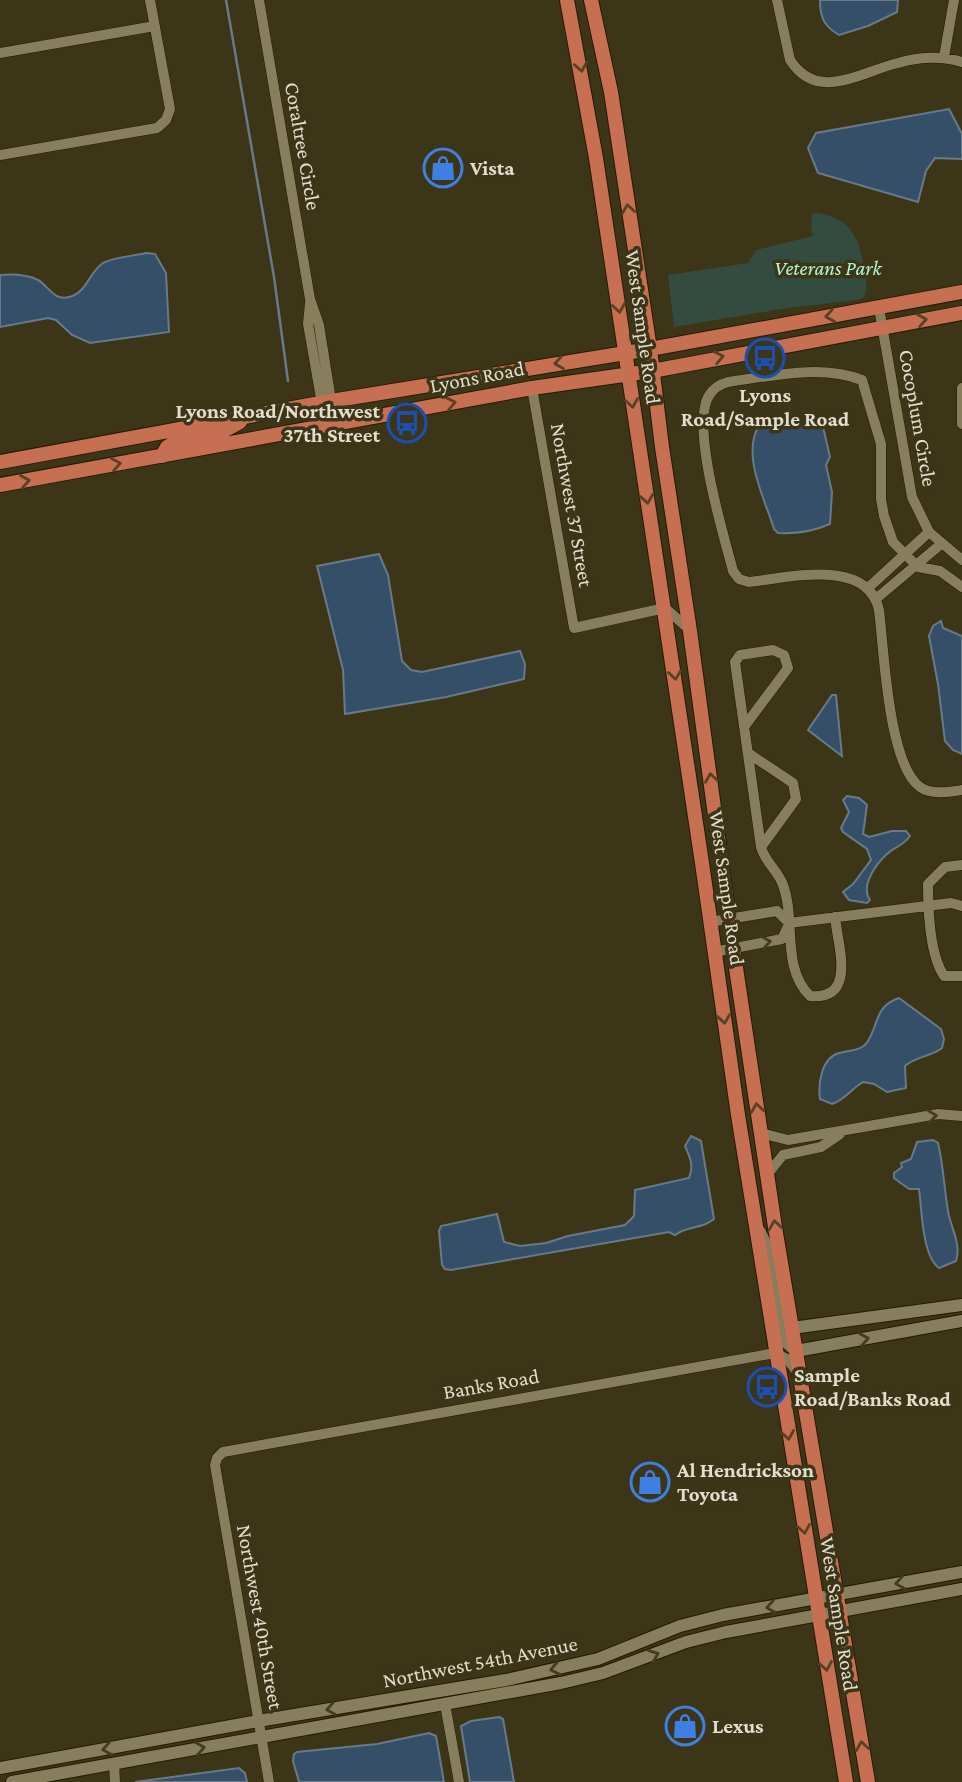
<svg xmlns="http://www.w3.org/2000/svg" width="962" height="1782" viewBox="0 0 962 1782" font-family="'Crimson Pro',serif">
<rect width="100%" height="100%" fill="#3d3517"/>
<path fill="#334c3f" d="M818,213c44,8 43,39 49,76l-3,8 -6,3 -71,8 -113,19 -6,-52 80,-12 8,-13 57,-14 -2,-7 1,-15z"/>
<path fill="#354f69" stroke="#697a87" stroke-width="2" d="M820,0h78l-1,12 -29,14 -29,9c-15,-9 -19,-17 -19,-35z
M949,109l13,25v25l-27,-1 -9,13 -8,31 -100,-29 -10,-25 8,-15z
M146,253l9,1 11,19 3,59 -79,11 -18,-8 -16,-15 -8,-2 -48,9v-52c13,-1 26,-1 38,5 11,6 15,21 31,17 18,-4 20,-25 34,-34 11,-6 31,-7 43,-10z
M770,423l53,4 7,30 -4,8 6,27 -2,32c-16,7 -34,10 -52,9l-4,-4c-9,-30 -32,-72 -16,-102z
M379,554l9,21 14,86 9,9 11,2 98,-21 5,13 -1,15 -78,18 -101,17 -2,-44 -26,-104z
M941,621l2,7 19,8v118l-9,-4 -8,-9 -7,-57 -9,-48 4,-10z
M832,695h4l6,61 -34,-26z
M847,796l12,2 8,7 -4,29 6,3 23,-6h14l4,5c-8,11 -15,10 -23,18 -11,10 -27,32 -17,46l-3,3 -18,-3 -6,-8 10,-8 18,-24 -4,-11 -24,-17 -2,-4 8,-16 -6,-12z
M899,998l42,31 3,10 -2,9c-11,9 -26,8 -37,18l1,22 -19,4 -13,-8 -11,-2c-12,7 -17,17 -31,22l-12,-5c-2,-15 1,-41 19,-46 11,-3 23,-2 29,-12 11,-18 7,-35 31,-43z
M691,1136l10,5 13,78c-11,10 -27,7 -39,16l-6,-3 -218,38 -6,-1 -3,-4 -3,-34 2,-5 56,-12 7,28 16,4 26,-3 22,-7 57,-11 9,-9 1,-26 54,-12c5,-12 1,-21 -4,-32z
M933,1140l5,3c6,24 6,49 11,73 4,15 12,30 7,45l-17,7c-17,-12 -17,-58 -20,-79h-10l-15,-11v-5l8,-6 -1,-4 10,-4 6,-17z
M499,1717l4,2 11,63h-44l-9,-56 10,-5z
M429,1733l7,3 8,46h-145l-6,-21 1,-7 3,-2 80,-8z
M239,1768l6,5 2,9h-112z"/>
<g fill="none" stroke-linecap="round" stroke-linejoin="round">
<path stroke="#697a87" stroke-width="2.5" d="M226,0l48,277 14,104"/>
<defs>
<path id="minor" d="M259,0l51,299 9,26 16,100
M777,0l13,60c28,43 70,12 108,3 21,-6 44,-7 64,-1
M0,53l155,-27
M944,57l10,-57
M0,155l157,-27 9,-8 4,-11 -20,-109
M310,303l-2,21 18,103
M879,308l33,189 17,35 33,28
M532,388l42,240 91,-20 25,22
M962,388v36
M962,587l-22,-16 -22,-4 -25,-25 -9,-26 -3,-17v-55l-19,-64c-41,-16 -91,-4 -134,2 -7,2 -14,6 -18,12 -21,29 14,142 23,177l6,8 10,3c38,-4 119,-25 130,28 5,39 9,154 41,177 11,8 29,5 42,3
M868,588l61,-56
M877,598l64,-54
M744,727l44,-59 -4,-13 -11,-5 -33,5 -5,7 26,185c4,15 17,24 22,38 13,35 -2,83 27,111 47,4 28,-49 25,-79
M748,753l45,30 3,16 -35,48
M962,865l-17,2 -17,17c0,26 1,70 16,92h18
M710,922l67,-11 12,12
M789,923l162,-20 11,3
M714,952l68,-13 7,-15
M761,1133l27,7 150,-26 24,2
M767,1175l16,-20 38,-8 19,-13
M445,1704l14,78
M114,1763l1,19
M269,1782l-54,-317 2,-7 6,-6 552,-99 12,6 11,14"/>
<path id="tertiary" d="M760,1232l7,15 14,91 15,13 166,-30
M792,1328l170,-23
M0,1768l258,-47 248,-41 92,-21 82,-33 43,-11 239,-43
M12,1782l549,-99 42,-10 83,-31 40,-10 236,-43"/>
<path id="primary" d="M567,0l29,158 106,705 36,252 108,667
M591,0l20,92 39,257 12,98 28,184 43,317 42,279 93,555
M162,456l5,-9 5,-3 42,-8 26,-14
M0,462l331,-61 319,-52 312,-57
M0,485l532,-97 120,-17 310,-58"/>
</defs>
<use href="#minor" stroke="#241c00" stroke-width="11"/>
<use href="#tertiary" stroke="#241c00" stroke-width="14"/>
<use href="#primary" stroke="#241c00" stroke-width="16"/>
<use href="#minor" stroke="#877e5e" stroke-width="10"/>
<use href="#tertiary" stroke="#877e5e" stroke-width="12"/>
<use href="#primary" stroke="#c76f52" stroke-width="14"/>
</g>
<defs><path id="oneway-chevron" d="M-2-3.5L2.5 0L-2 3.5" fill="none" stroke-width="1.6" stroke-linecap="round" stroke-linejoin="round" transform="scale(1.75)"/></defs>
<g stroke="#594123">
<use href="#oneway-chevron" transform="translate(581 67) rotate(80)"/>
<use href="#oneway-chevron" transform="translate(628 209) rotate(-99)"/>
<use href="#oneway-chevron" transform="translate(619 308) rotate(81)"/>
<use href="#oneway-chevron" transform="translate(830 316) rotate(170)"/>
<use href="#oneway-chevron" transform="translate(922 320) rotate(-10)"/>
<use href="#oneway-chevron" transform="translate(719 357) rotate(-11)"/>
<use href="#oneway-chevron" transform="translate(559 363) rotate(171)"/>
<use href="#oneway-chevron" transform="translate(451 403) rotate(-11)"/>
<use href="#oneway-chevron" transform="translate(632 403) rotate(81)"/>
<use href="#oneway-chevron" transform="translate(116 464) rotate(-10)"/>
<use href="#oneway-chevron" transform="translate(25 481) rotate(-10)"/>
<use href="#oneway-chevron" transform="translate(647 499) rotate(81)"/>
<use href="#oneway-chevron" transform="translate(675 675) rotate(82)"/>
<use href="#oneway-chevron" transform="translate(711 778) rotate(-98)"/>
<use href="#oneway-chevron" transform="translate(724 1019) rotate(82)"/>
<use href="#oneway-chevron" transform="translate(757 1108) rotate(-99)"/>
<use href="#oneway-chevron" transform="translate(775 1225) rotate(-99)"/>
<use href="#oneway-chevron" transform="translate(788 1435) rotate(81)"/>
<use href="#oneway-chevron" transform="translate(804 1529) rotate(81)"/>
<use href="#oneway-chevron" transform="translate(826 1666) rotate(80)"/>
<use href="#oneway-chevron" transform="translate(862 1746) rotate(-99)"/>
</g>
<g stroke="#443c1e">
<use href="#oneway-chevron" transform="translate(766 942) rotate(-10)"/>
<use href="#oneway-chevron" transform="translate(932 1116) rotate(-7)"/>
<use href="#oneway-chevron" transform="translate(864 1339) rotate(-10)"/>
<use href="#oneway-chevron" transform="translate(900 1583) rotate(170)"/>
<use href="#oneway-chevron" transform="translate(771 1607) rotate(170)"/>
<use href="#oneway-chevron" transform="translate(654 1655) rotate(-22)"/>
<use href="#oneway-chevron" transform="translate(555 1669) rotate(167)"/>
<use href="#oneway-chevron" transform="translate(331 1709) rotate(171)"/>
<use href="#oneway-chevron" transform="translate(200 1748) rotate(-10)"/>
<use href="#oneway-chevron" transform="translate(107 1749) rotate(170)"/>
</g>
<defs>
<symbol id="shop-ring" viewBox="-11 -11 22 22"><circle r="9.5" fill="#3d3517" stroke="#3f7fe0" stroke-width="1.5"/><path d="M-5-2.5h2.3a2.7 3.5 0 0 1 5.4 0H5L5.5 6h-11ZM-1.5-2.5h3a1.5 2.3 0 0 0-3 0Z" fill="#3f7fe0"/></symbol>
<symbol id="bus-ring" viewBox="-11 -11 22 22"><circle r="9.5" fill="#3d3517" stroke="#1a4fb4" stroke-width="1.5"/><path d="M-5-6H5V4H4V6H2V4H-2V6H-4V4H-5ZM-3.5-4V0h7V-4ZM-3.5 1.2v1.5H-2V1.2ZM2 1.2v1.5H3.5V1.2Z" fill="#1a4fb4"/></symbol>
</defs>
<g fill-rule="evenodd">
<use href="#shop-ring" x="421" y="146" width="44" height="44"/>
<use href="#bus-ring" x="743" y="336" width="44" height="44"/>
<use href="#bus-ring" x="385" y="401" width="44" height="44"/>
<use href="#bus-ring" x="745" y="1365" width="44" height="44"/>
<use href="#shop-ring" x="628" y="1460" width="44" height="44"/>
<use href="#shop-ring" x="663" y="1704" width="44" height="44"/>
</g>
<g text-anchor="middle" stroke-width="7" stroke-linejoin="round" paint-order="stroke">
<g font-size="21" fill="#e2ddcc" stroke="#3d3517">
<text transform="translate(303 146) rotate(80)" y="7">Coraltree Circle</text>
<text transform="translate(643 327) rotate(82)" y="7">West Sample Road</text>
<text transform="translate(477 377) rotate(-11)" y="7">Lyons Road</text>
<text transform="translate(918 418) rotate(80)" y="7">Cocoplum Circle</text>
<text transform="translate(572 505) rotate(80)" y="7">Northwest 37 Street</text>
<text transform="translate(727 888) rotate(82)" y="7">West Sample Road</text>
<text transform="translate(491 1384) rotate(-10)" y="7">Banks Road</text>
<text transform="translate(839 1614) rotate(81)" y="7">West Sample Road</text>
<text transform="translate(260 1617) rotate(80)" y="7">Northwest 40th Street</text>
<text transform="translate(480 1662) rotate(-11)" y="7">Northwest 54th Avenue</text>
</g>
<g font-size="21" font-weight="bold" fill="#e2ddcc" stroke="#3d3517" text-anchor="start">
<text x="470" y="175">Vista</text>
<text x="765" y="402" text-anchor="middle">Lyons<tspan x="765" dy="24">Road/Sample Road</tspan></text>
<text x="380" y="418" text-anchor="end">Lyons Road/Northwest<tspan x="380" dy="24">37th Street</tspan></text>
<text x="794" y="1382">Sample<tspan x="794" dy="24">Road/Banks Road</tspan></text>
<text x="677" y="1477">Al Hendrickson<tspan x="677" dy="24">Toyota</tspan></text>
<text x="712" y="1733">Lexus</text>
</g>
<g font-size="21" font-style="italic" fill="#aff3d0" stroke="#3d3517">
<text x="828" y="275">Veterans Park</text>
</g>
</g>
</svg>
